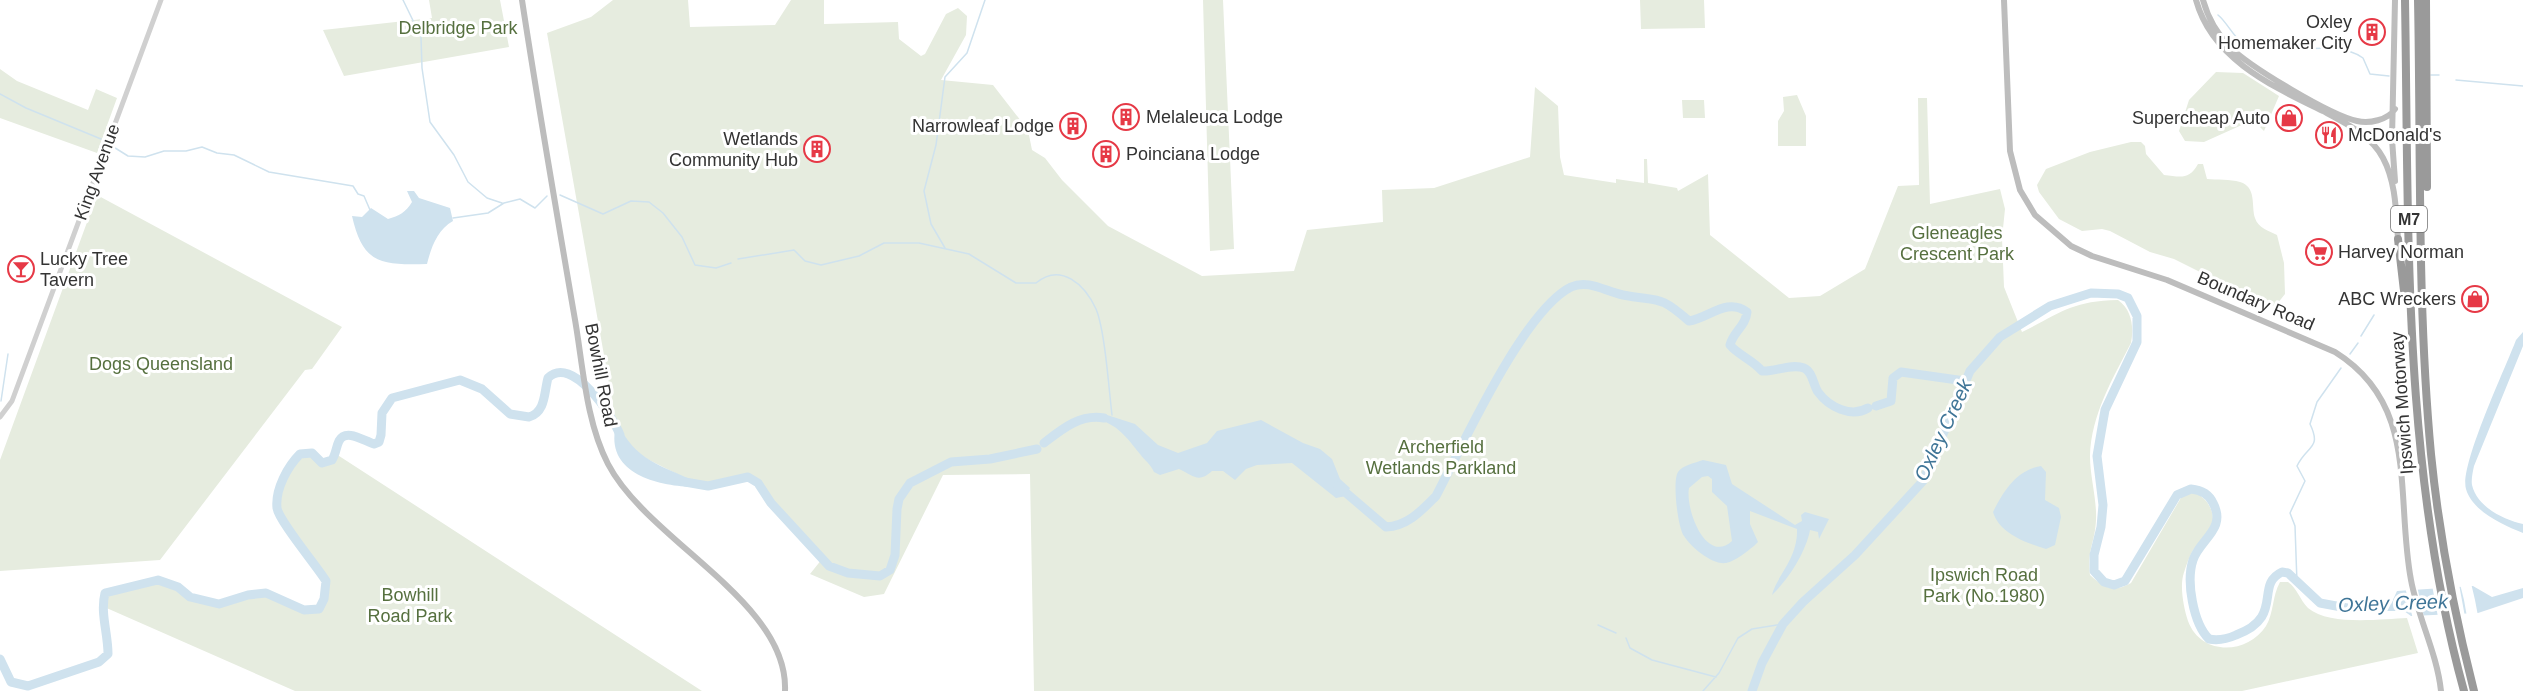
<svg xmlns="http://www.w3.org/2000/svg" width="2523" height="691" viewBox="0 0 2523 691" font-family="Helvetica,sans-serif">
<rect width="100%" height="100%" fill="#fff"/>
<path fill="#e6ecdf" d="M429,0h71l9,47 -165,29 -21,-46 109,-12z
M613,0h75l2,27 85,-2 16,-25h33v24l74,-2 1,17 22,17 4,-2 21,-40 12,-6 9,8 -1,19 -25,45 52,5 35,45 4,20 13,8 17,22 46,46 94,50 92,-5 13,-41 76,-8 -1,-32 52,-2 96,-31 5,-70 23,19 2,51 4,18 52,8v-4l28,4v-24h3l1,24 29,5 1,3 30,-17 2,61 79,63 31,-2 45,-27 33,-83 21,-1 -1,-87h9l3,106 70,-15 5,20 -3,29 2,49 18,45c39,-19 49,-31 96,-32 14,10 16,27 13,43 -18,35 -40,72 -41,113 0,21 7,43 6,64 -1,23 -9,29 -6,55 14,13 24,18 41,8l51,-87 11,-4c16,5 26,26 16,41 -5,8 -14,12 -18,21 -3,6 -6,15 -8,22 -3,13 1,33 5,45 13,35 59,34 78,5 8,-13 6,-30 14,-44h8c9,6 12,18 20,26 21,18 73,11 99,10l11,35 -176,38h-1208l-4,-217 -87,1 -59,119 -20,3 -54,-23 12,-15 -51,-56 -13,-20 -17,-6 -21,8 -23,-1 -54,-27 -11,-9 -16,-25 -69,-390 44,-16z
M1203,0h20l11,249 -24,2z
M1640,0h64l1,28 -64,1z
M0,69l17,12 71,29 8,-21 21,9 -20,55 -97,-35z
M2216,72l27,1 36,23 -15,35 -11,-11 -49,22 -19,-1 -6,-10 10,-31z
M1797,95l9,21v30h-28v-25l6,-10 -1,-14z
M1682,100h22l1,18h-22z
M2131,142h10l4,4 1,8 18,21c17,2 25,5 34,-11h5l4,15c10,1 23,0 33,3 17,5 11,24 15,36 3,10 14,13 22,17l7,28 1,31 -8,10 -9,4 -62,-33 -32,-16 -24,-7 -40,-21 -8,-2 -20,2 -23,-12 -20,-27 -2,-7 9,-16 44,-17z
M97,195l245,132 -30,42 -7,1 -145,190 -160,11v-111z
M306,451l16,12h6l8,-9 366,237h-407l-193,-85 3,-13 53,-13 20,7 12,10 29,7 29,-9 18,-2 38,17 15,-1 5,-10 2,-18 -42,-59 -7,-14 5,-27 10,-19z"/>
<path fill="#cfe2ee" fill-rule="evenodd" d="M407,191h7l5,7 31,10 3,13c-16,9 -22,27 -26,43 -45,1 -64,1 -75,-48l10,1 9,-9 17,11c11,-3 18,-7 24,-17z
M2523,332v14l-49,120c-1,5 -3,13 -2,19 5,22 32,35 51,39v9c-20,-8 -51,-22 -57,-44 -7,-23 40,-122 50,-149z
M1104,414l31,10 23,21 20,8 29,-10 10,-12 44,-11 42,23 17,6 12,10 8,20 10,9 -4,8 -10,2 -44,-35 -35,2 -11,4 -11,11 -12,-9h-11c-14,13 -19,4 -33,-2l-19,6 -6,-3c-4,-9 -9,-11 -14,-18 -13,-16 -23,-31 -45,-35l-2,-4z
M617,422c19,40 43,42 79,60l2,5c-38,0 -97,-13 -81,-65z
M1703,460l23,5 6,19 63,41 7,-4 -1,-6 4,-3 24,7 -10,20 -1,-7 -8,-2c-4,22 -22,50 -38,65 5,-20 26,-36 25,-66l-47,-18v13l8,18 -4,4c-8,6 -18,15 -28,17 -14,2 -35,-16 -42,-27 -6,-7 -12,-55 -6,-64 5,-7 17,-9 25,-12zM1708,476l4,3v13l15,14 5,35c-26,24 -47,-32 -43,-53l13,-11z
M2041,466l5,6 -1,28 14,8 2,9 -6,28 -9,4c-20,-6 -47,-16 -53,-37 10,-20 23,-42 48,-46z
M2473,586l19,11 31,-9v10l-45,15 -67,3 -7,-5h-31l-1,-8 19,1 6,-13z"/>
<path fill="#fff" d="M2471,583l4,17 3,16 -11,1 -3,-17 -4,-16z
M2459,584l6,33h-27l-6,-32z
M2417,586l7,31 -11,2 -8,-32z"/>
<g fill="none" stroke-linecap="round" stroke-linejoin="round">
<path stroke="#cfe2ee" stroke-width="1.5" d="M403,0l18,37 1,31 8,54 24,33 14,27 19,16 15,5
M2218,15c9,7 15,22 25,28 35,17 89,-7 120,15l7,16 19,2
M2431,75h8
M2456,80l67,6
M0,94l26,14 75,31
M112,146l16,10 17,1 19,-6h22l16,-4 15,6 17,2 35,17 84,14 5,8 6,2 6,14
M560,195l43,19 28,-13 18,1 14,11 19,24 13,28 21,3 15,-5
M453,218l35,-5 16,-10 16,-4 15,9 12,-12
M945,248l-14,-24 -7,-33 12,-46 9,-68 22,-24 18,-53
M738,259l56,-9 11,11 16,4 38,-9 25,-13h35l50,11 47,29h20c25,-21 49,2 60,26 9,21 13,82 16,106
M2361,336l13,-21
M2350,354l8,-11
M1,401l7,-47
M2297,583l-2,-57 -5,-13 15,-32 -8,-15c10,-21 25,-17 13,-42l7,-22 24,-34
M1598,625l18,8
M1626,638l4,10 22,12 64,17
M1703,691l16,-18 19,-35 14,-9 31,-5"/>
<path stroke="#cfe2ee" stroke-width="9" d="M1876,406l15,-5 2,-23 8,-6 64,9
M1044,443c18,-14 36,-29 60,-25
M685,482l23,4 40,-9 10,6 13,20 58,63 19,7 32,3 10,-6 5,-15 2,-46 2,-10 11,-16 41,-21 39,-3 47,-10
M1338,486l48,41c22,-1 36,-17 50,-31 27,-51 87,-185 135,-209 18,-8 35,5 52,8 37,7 35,-1 66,26 20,-3 38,-24 58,-9 -1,14 -14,20 -17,33 8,10 23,15 32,26 13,1 29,-8 42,-3 9,4 9,17 14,24 11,15 33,26 50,16
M0,659l11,23 17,4 71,-24 9,-8c0,-21 -8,-41 -3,-61l53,-13 20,7 12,10 29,7 29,-9 18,-2 38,17 15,-1 5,-10 2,-18c-10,-16 -47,-60 -49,-73 -2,-19 11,-42 23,-54l12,-1 10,10 10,-3c4,-6 4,-13 7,-19 7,-13 25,0 35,3l5,-2 2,-7 1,-22 10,-15 68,-18 22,9 28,25 19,3c17,-5 15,-25 19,-39 24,-24 64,37 72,57
M1752,691l10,-28 21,-39 20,-22 52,-47 68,-74 47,-110 30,-34 50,-31 41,-13 27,1 10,4 9,18v26l-32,68 -8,46 6,49 -2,22 -7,28v16l10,11 10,3 11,-4 52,-86 14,-6c10,1 18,5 22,14 14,26 -13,36 -20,57 -7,21 0,63 16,79 10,2 18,0 27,-4 49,-18 18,-50 46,-63l6,1 32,30 27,5 38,-1"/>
<path stroke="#d0d0d0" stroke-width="5" d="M0,417l12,-16 149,-401"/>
<path stroke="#bdbdbd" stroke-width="6" d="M522,0c16,105 34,209 52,314 9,49 11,105 34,150 40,77 181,138 177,227
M2004,0l6,151 10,39 15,25 36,31 21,10 75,24 168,72c85,53 60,143 76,228 7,38 26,73 30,111
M2196,0c16,59 76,86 127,111 23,13 47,23 60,47 13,24 13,54 15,81
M2203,0c5,18 14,34 27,47 20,20 100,68 127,74 12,3 31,-1 38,-12
M2395,0l-3,139 3,42"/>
<path stroke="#9a9a9a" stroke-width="8" d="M2405,0c4,231 -3,467 59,691
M2418,0c3,151 -1,304 13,454 8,80 23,159 43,237
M2426,0l1,187
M2398,239l6,52 7,11"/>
</g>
<defs>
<symbol id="building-ring" viewBox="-11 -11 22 22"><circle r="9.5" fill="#fff" stroke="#e63946" stroke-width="1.5"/><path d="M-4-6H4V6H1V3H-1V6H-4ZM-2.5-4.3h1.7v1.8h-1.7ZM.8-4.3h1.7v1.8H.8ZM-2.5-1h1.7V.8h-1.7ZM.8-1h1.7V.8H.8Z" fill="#e63946"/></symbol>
<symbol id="shop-ring" viewBox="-11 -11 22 22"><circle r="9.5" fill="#fff" stroke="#e63946" stroke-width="1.5"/><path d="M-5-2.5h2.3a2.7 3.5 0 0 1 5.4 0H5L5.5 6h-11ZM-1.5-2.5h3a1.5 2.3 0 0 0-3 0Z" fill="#e63946"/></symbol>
<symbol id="restaurant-ring" viewBox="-11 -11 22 22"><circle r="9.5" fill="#fff" stroke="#e63946" stroke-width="1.5"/><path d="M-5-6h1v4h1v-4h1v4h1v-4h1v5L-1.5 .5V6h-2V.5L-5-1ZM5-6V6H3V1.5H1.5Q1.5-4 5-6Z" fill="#e63946"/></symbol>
<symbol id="supermarket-ring" viewBox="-11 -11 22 22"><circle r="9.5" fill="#fff" stroke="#e63946" stroke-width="1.5"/><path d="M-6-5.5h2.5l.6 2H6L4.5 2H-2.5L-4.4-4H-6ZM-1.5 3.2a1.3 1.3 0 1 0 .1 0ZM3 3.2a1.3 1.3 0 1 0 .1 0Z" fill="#e63946"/></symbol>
<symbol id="bar-ring" viewBox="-11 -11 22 22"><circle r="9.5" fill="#fff" stroke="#e63946" stroke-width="1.5"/><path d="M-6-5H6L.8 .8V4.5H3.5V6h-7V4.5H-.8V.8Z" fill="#e63946"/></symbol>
</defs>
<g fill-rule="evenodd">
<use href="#building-ring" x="2357" y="17" width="30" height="30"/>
<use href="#building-ring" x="1111" y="102" width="30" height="30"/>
<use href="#shop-ring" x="2274" y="103" width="30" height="30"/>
<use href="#building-ring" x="1058" y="111" width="30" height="30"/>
<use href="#restaurant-ring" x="2314" y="120" width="30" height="30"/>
<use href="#building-ring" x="802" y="134" width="30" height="30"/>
<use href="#building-ring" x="1091" y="139" width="30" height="30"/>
<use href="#supermarket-ring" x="2304" y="237" width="30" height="30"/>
<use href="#bar-ring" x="6" y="254" width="30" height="30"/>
<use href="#shop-ring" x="2460" y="284" width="30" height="30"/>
</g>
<g text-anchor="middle" stroke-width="6" stroke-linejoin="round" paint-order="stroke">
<rect fill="#fff" stroke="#707070" stroke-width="1.5" x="2391" y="206" width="36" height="26" rx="4.5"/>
<g font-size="16" font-weight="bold" fill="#333">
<text x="2409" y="225">M7</text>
</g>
<g font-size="18" fill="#333" stroke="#fff" text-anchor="end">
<text x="2352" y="28">Oxley<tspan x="2352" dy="21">Homemaker City</tspan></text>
<text x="1146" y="123" text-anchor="start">Melaleuca Lodge</text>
<text x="2270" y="124">Supercheap Auto</text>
<text x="1054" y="132">Narrowleaf Lodge</text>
<text x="2348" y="141" text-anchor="start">McDonald's</text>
<text x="798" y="145">Wetlands<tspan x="798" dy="21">Community Hub</tspan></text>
<text x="1126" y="160" text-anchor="start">Poinciana Lodge</text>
<text x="2338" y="258" text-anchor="start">Harvey Norman</text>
<text x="40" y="265" text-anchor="start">Lucky Tree<tspan x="40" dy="21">Tavern</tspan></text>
<text x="2456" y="305">ABC Wreckers</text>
</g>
<g font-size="18" fill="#56703f" stroke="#fff">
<text x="458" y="34">Delbridge Park</text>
<text x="1957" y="239">Gleneagles<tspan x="1957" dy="21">Crescent Park</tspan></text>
<text x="161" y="370">Dogs Queensland</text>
<text x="1441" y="453">Archerfield<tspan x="1441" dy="21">Wetlands Parkland</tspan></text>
<text x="1984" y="581">Ipswich Road<tspan x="1984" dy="21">Park (No.1980)</tspan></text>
<text x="410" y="601">Bowhill<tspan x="410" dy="21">Road Park</tspan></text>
</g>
<g font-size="18" fill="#333" stroke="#fff">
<text transform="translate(97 172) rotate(-70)" y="6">King Avenue</text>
<text transform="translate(2256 301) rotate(23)" y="6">Boundary Road</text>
<text transform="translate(601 375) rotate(79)" y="6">Bowhill Road</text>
<text transform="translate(2402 403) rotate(-94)" y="6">Ipswich Motorway</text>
</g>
<g font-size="20" font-style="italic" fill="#3f7597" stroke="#fff">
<text transform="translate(1943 430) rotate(-65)" y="7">Oxley Creek</text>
<text transform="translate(2393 603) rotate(-2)" y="7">Oxley Creek</text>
</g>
</g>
</svg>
